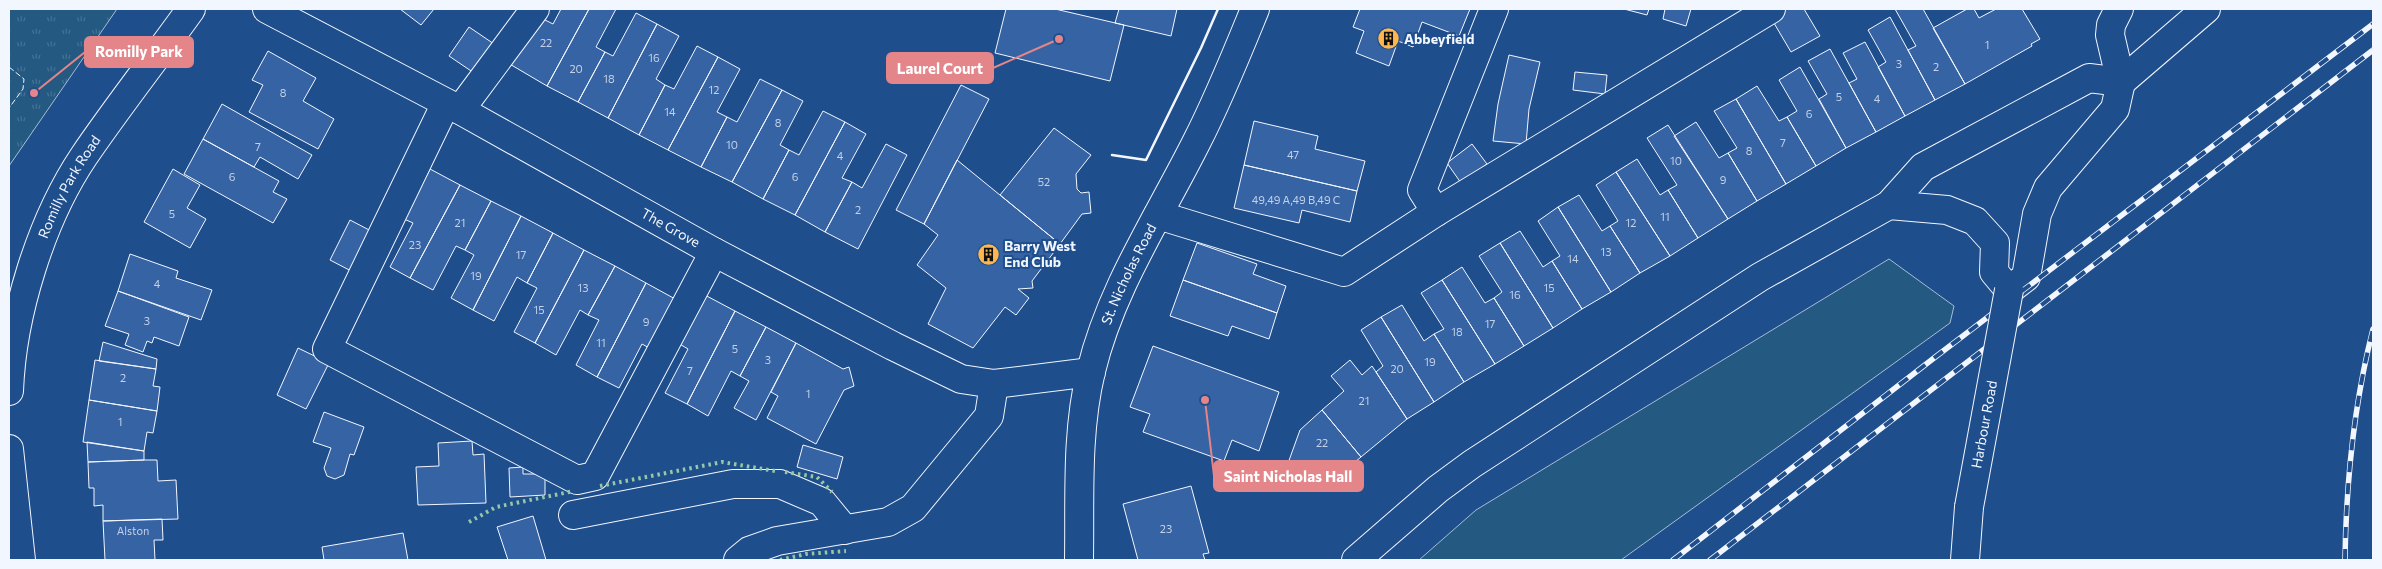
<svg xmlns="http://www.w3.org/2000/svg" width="2382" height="569" viewBox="0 0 2382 569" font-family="Commissioner,sans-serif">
<defs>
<pattern id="park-tufts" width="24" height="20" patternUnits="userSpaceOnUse" patternTransform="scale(1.25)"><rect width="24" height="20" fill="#245a82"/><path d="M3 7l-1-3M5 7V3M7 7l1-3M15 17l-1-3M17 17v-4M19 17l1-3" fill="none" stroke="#447295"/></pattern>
</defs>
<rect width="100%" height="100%" fill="#1f4e8c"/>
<path fill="#245a82" stroke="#a8bbd7" d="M1889,259l65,47 -4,17 -329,237h-202l57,-50z"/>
<path fill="url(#park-tufts)" stroke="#a8bbd7" d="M9,9h108l-108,157z"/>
<path fill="#3563a3" stroke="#f2f6ff" d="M400,9h34l-13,16z
M561,9h28l-42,77 -39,-23 33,-45 12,6z
M589,9h27l-20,38 9,5 -27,50 -31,-16z
M1006,9h49l69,16 -14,56 -115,-28z
M1119,9h58l-6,27 -56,-13z
M1360,9h110l-11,27 -37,-14 -9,25 -15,-6 -9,25 -33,-13 8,-22 -11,-4z
M1624,9h25l-2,6z
M1665,9h26l-5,17 -23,-7z
M1786,9h18l16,27 -29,16 -20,-34z
M1895,9h28l42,75 -30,16 -27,-50 8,-4z
M1967,9h7l5,9 17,-9h26l18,30 -9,5 1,2 -67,38 -32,-56z
M636,13l21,11 -49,94 -30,-16 27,-50 8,4z
M1890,17l45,83 -30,16 -27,-49 8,-5 -18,-32z
M657,24l22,12 -23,43 9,6 -26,50 -31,-17z
M469,27l28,19 -20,29 -28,-19z
M1865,42l40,74 -29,16 -27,-49 8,-4 -14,-26z
M697,46l21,11 -50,93 -29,-15 26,-50 9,4z
M1830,49l46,83 -30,16 -27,-49 8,-5 -19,-33z
M268,51l48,27 -13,23 31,18 -16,30 -69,-37 14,-27 -11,-5z
M1509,55l31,7 -11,47 -3,35 -33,-3 5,-37z
M718,57l22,12 -23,43 10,5 -26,50 -33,-17z
M1800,67l46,81 -30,18 -29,-49 10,-6 -18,-31z
M1575,72l32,3 -2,19 -32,-4z
M760,79l22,11 -50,92 -31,-15 26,-50 10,5z
M961,85l28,14 -65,125 -28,-14z
M1757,86l22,35 8,-4 29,49 -30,18 -50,-85z
M782,90l21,11 -23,44 9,5 -26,49 -31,-17z
M1736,99l50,85 -29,17 -29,-48 9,-5 -23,-37z
M222,104l90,51 -14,24 -38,-22 -6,10 -51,-28z
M823,111l22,11 -50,93 -32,-16 26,-49 10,5z
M1254,121l64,15 -3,13 50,12 -8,30 -113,-26z
M845,122l21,12 -24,44 10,4 -27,50 -30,-17z
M1696,122l23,36 9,-5 29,48 -29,18 -54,-83z
M1668,125l60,94 -30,19 -30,-48 9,-5 -30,-47z
M1054,128l37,27 -15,19 1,15 4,4 8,-1 2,21 -9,1 -22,30 -60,-49z
M203,139l76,42 -6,11 14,7 -14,24 -89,-49z
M886,144l21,11 -49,94 -33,-17 27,-50 10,6z
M1472,144l15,20 -26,19 -14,-20z
M1637,159l23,36 8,-5 30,48 -28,18 -54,-84z
M957,160l103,84 -28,37 1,7 -15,1 11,9 -13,17 -11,-8 -32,41 -45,-24 18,-36 -29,-23 21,-30 -14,-11z
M1244,165l113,26 -7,31 -48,-12 -3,13 -65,-15z
M173,169l27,16 -13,23 19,11 -16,29 -46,-26z
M430,169l30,16 -50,93 -20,-11 23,-44 -9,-4z
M1616,172l54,84 -30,17 -30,-47 8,-5 -22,-36z
M460,185l31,16 -26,49 -9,-4 -23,44 -23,-12z
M1579,195l23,36 8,-5 30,47 -29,19 -53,-85z
M491,201l30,15 -48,94 -22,-12 23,-43 -9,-5z
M1558,207l53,85 -29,17 -30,-48 8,-5 -22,-35z
M521,216l32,17 -26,50 -10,-6 -23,44 -21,-11z
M350,220l23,12 -20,40 -23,-12z
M1520,231l23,36 9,-6 30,48 -29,19 -53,-85z
M553,233l31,17 -49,93 -21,-11 23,-44 -10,-5z
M1197,243l60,21 -4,10 33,12 -9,27 -94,-33z
M1500,243l53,85 -29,18 -30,-48 8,-6 -23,-36z
M584,250l31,16 -27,49 -8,-5 -24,45 -21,-12z
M130,254l48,17 -2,7 36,12 -11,30 -83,-29z
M615,266l31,17 -49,94 -21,-12 23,-45 -11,-5z
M1462,267l23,36 9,-5 30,48 -29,18 -53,-84z
M1183,280l94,33 -8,26 -37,-13 -4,10 -58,-20z
M1442,280l53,84 -31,18 -30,-48 10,-5 -23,-36z
M646,283l31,17 -26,49 -9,-5 -23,44 -22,-11z
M118,291l71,26 -10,29 -25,-9 -2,6 -5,-2 -4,11 -18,-7 4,-11 -24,-8z
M703,294l32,17 -48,93 -22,-11 23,-44 -10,-6z
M1402,305l22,36 10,-7 30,48 -30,20 -53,-85z
M735,311l31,16 -26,49 -9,-5 -23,45 -21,-12z
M1381,317l53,85 -27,17 -31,-47 7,-6 -22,-36z
M766,327l30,16 -40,77 -22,-12 15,-27 -9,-5z
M103,342l54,17 -1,10 -57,-8z
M796,343l47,26 6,-2 5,19 -10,4 -28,54 -49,-26 11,-22 -7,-4z
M1153,346l126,46 -20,59 -27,-11 -8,21 -81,-29 7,-18 -20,-7z
M298,348l31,15 -23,46 -29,-14z
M95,360l61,9 -3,17 7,1 -3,24 -68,-11z
M1350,360l12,15 10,-9 35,53 -46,38 -39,-47 22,-19 -13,-15z
M89,400l68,11 -4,22 -6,-1 -3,19 -61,-9z
M1322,410l39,47 -39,32 -16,-2 -19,-21 13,-36z
M324,412l40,15 -10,28 -4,-1 -6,21 -9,4 -8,-3 -3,-8 7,-20 -18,-6z
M472,441l1,14 11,-1 2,49 -68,2 -2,-38 23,-1 -1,-23z
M87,442l57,9v9l-56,2z
M803,445l40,12 -6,22 -40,-12z
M144,460h13l1,21 18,-1 2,39 -75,2v-16l-9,1v-18h-5l-1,-26z
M523,467v7h22v21l-35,2 -1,-29z
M1191,486l18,67 -6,1 2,6h-67l-15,-56z
M533,516l13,44h-38l-11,-33z
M162,519l1,21h-9l1,20h-50l-2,-39z
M403,533l5,27h-84l-2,-13z"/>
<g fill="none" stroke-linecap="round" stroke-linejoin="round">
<defs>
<g id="minor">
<path id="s1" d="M267,9l193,101 254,142 179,94 68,33 33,5 97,-12"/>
<path d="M2119,9l-8,16 -1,10 11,47"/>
<path d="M446,103l-119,246 250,131 18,-4 119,-224"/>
<path d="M460,110l75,-101"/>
<path d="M1436,212l-14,-22 72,-181"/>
<path d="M1158,215l186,57 92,-60 335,-203"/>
<path id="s2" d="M9,391c3,-77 32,-171 75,-235 34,-50 72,-98 107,-147"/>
<path d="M9,449l12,111"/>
<path d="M573,515l160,-31h47l42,18 23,28"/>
<path d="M738,560l11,-9 28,-10 111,-19 25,-14 76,-92 5,-32"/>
</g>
<g id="major">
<path d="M2121,82l85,-73"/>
<path d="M1889,205l58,5 28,11 20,22 -1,29 15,18 17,-13 11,-63 11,-26 67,-79 6,-27"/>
<path id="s3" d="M1079,560c1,-63 -3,-127 12,-189 20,-83 68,-154 106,-230 22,-43 40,-88 58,-132"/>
<path d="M1356,560l82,-71 34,-25 288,-187 129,-72 34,-38 166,-89 32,4"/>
<path d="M1965,560l4,-53"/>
</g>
</defs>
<use href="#minor" stroke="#f2f6ff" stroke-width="30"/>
<use href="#major" stroke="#f2f6ff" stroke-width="30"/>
<use href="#minor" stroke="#1f4e8c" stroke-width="28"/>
<use href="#major" stroke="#1f4e8c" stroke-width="28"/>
<defs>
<path id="rail" d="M1673,560l261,-202 439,-334
M1710,560l663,-510
M2345,560c1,-78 9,-156 28,-231"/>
</defs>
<use href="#rail" stroke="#f2f6ff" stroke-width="5.5"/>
<use href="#rail" stroke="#1f4e8c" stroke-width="4" stroke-dasharray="11" stroke-linecap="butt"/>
<defs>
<g id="major-bridge">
<path id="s4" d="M1969,507l40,-217"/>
</g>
</defs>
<use href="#major-bridge" stroke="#f2f6ff" stroke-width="30" stroke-linecap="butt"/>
<use href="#major-bridge" stroke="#1f4e8c" stroke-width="28"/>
<path stroke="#97c8a6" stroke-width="4" stroke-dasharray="2.5 4" stroke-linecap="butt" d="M785,472l32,5 15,15
M600,486l122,-24 53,9
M469,522l27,-15 78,-16
M780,560l26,-6 40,-3"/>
<path stroke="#f2f6ff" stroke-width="1" stroke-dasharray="6 2.5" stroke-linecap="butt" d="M9,67l15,12 -1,10 -14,19"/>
<path stroke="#f2f6ff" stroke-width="2.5" d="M1112,155l34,5 55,-112 17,-39"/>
</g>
<defs>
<symbol id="building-disc" viewBox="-11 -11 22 22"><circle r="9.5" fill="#ffb74d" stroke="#1f4e8c"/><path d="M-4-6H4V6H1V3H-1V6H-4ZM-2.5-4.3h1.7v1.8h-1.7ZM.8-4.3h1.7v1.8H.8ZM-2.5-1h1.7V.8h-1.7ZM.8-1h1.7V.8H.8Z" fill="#111"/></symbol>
</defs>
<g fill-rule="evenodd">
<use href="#building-disc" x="1376" y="26" width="25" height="25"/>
<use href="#building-disc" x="976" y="242" width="25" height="25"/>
</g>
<g text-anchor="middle" stroke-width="4" stroke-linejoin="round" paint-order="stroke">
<g font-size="11" fill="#c3d1e8">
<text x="546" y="47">22</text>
<text x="1987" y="49">1</text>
<text x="654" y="62">16</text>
<text x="1899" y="68">3</text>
<text x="1936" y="71">2</text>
<text x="576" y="73">20</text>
<text x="609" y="83">18</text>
<text x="714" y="94">12</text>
<text x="283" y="97">8</text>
<text x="1839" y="101">5</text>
<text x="1877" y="103">4</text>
<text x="670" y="116">14</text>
<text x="1809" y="118">6</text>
<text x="778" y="127">8</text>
<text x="1783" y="147">7</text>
<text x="732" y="149">10</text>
<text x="258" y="151">7</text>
<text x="1749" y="155">8</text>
<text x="1293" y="159">47</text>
<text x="840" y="160">4</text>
<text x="1676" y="165">10</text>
<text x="232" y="181">6</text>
<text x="795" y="181">6</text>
<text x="1723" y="184">9</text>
<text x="1044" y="186">52</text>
<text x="1296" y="204">49,49 A,49 B,49 C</text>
<text x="858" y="214">2</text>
<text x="172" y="218">5</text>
<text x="1665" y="221">11</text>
<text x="460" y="227">21</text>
<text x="1631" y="227">12</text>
<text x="415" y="249">23</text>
<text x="1606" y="256">13</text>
<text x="521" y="259">17</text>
<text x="1573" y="263">14</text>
<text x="476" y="280">19</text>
<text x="157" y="288">4</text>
<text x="583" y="292">13</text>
<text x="1549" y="292">15</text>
<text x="1515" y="299">16</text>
<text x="539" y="314">15</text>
<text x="147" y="325">3</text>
<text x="646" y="326">9</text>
<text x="1490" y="328">17</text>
<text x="1457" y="336">18</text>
<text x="601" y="347">11</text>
<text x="735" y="353">5</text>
<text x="768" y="364">3</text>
<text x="1430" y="366">19</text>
<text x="1397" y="373">20</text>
<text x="690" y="375">7</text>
<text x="123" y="382">2</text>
<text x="808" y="398">1</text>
<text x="1364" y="405">21</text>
<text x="120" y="426">1</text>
<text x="1322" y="447">22</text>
<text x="1166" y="533">23</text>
<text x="133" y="535">Alston</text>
</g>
<g font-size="14" font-weight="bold" fill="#f2f6ff" stroke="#1f4e8c" text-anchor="start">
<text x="1404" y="44">Abbeyfield</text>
<text x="1004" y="251">Barry West<tspan x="1004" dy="16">End Club</tspan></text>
</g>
<g font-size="14" fill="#f2f6ff" stroke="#1f4e8c">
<text dy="5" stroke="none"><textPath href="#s2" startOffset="215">Romilly Park Road</textPath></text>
<text dy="5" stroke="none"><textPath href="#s1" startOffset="459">The Grove</textPath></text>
<text dy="5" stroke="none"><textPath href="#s3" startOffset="294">St. Nicholas Road</textPath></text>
<text dy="5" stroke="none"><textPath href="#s4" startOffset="84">Harbour Road</textPath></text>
</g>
</g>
<path fill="none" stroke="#e38589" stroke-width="2" d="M34 93L85 52M1059 39L993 68M1205 400L1214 476"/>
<g fill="#e38589" stroke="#1f4e8c" stroke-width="2">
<circle cx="34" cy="93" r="5"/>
<circle cx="1059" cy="39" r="5"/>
<circle cx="1205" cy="400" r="5"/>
</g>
<g fill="#e38589" stroke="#e38589" stroke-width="2">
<rect x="85" y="37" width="108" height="30" rx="5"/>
<rect x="887" y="53" width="106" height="30" rx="5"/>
<rect x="1214" y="461" width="149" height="30" rx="5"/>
</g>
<g font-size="15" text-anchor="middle" font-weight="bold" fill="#fff">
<text x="139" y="57">Romilly Park</text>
<text x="940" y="74">Laurel Court</text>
<text x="1288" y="482">Saint Nicholas Hall</text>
</g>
<rect width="2382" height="569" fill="none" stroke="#f2f6ff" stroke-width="20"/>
</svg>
